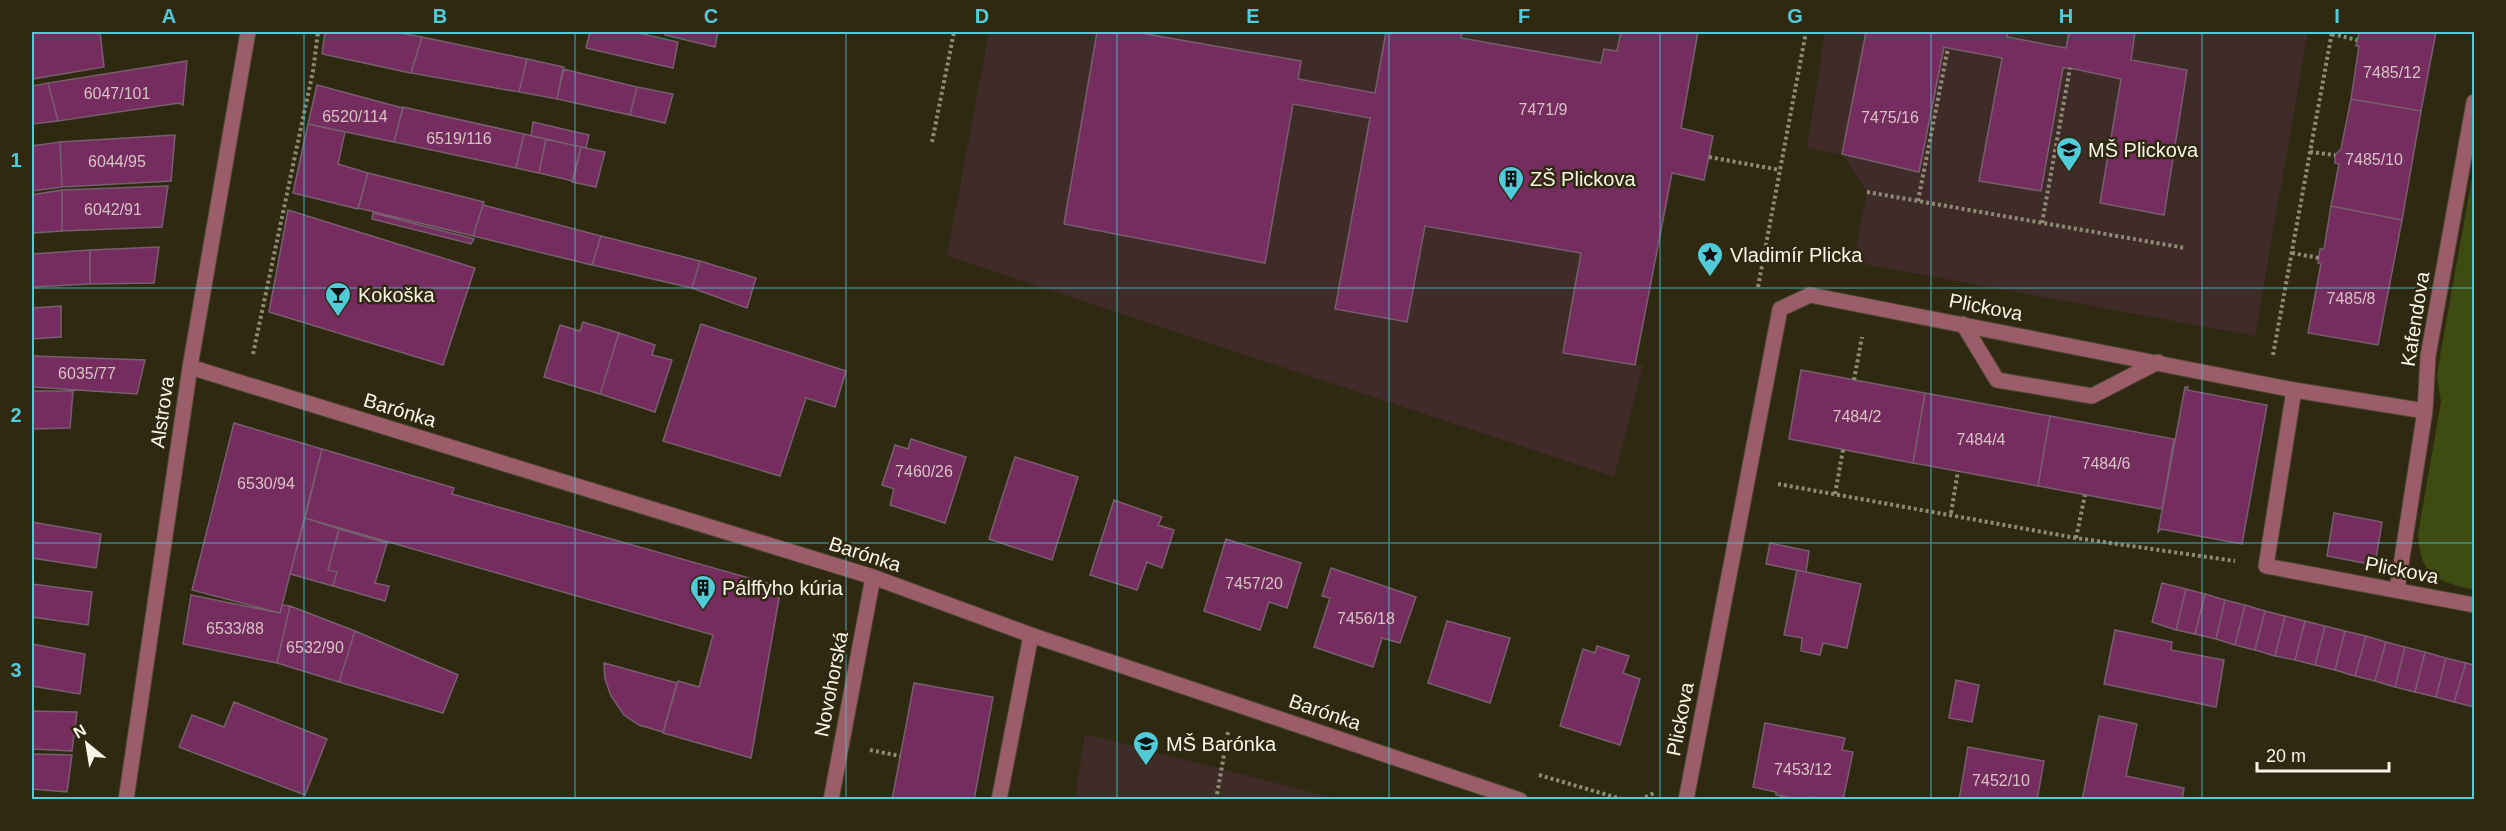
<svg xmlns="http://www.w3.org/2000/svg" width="2506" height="831" viewBox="0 0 2506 831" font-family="Helvetica,sans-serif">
<rect width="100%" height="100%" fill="#2f2911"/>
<path fill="#3f2b27" d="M989,32h709l-63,332 8,2 -29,111 -667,-221z
M1825,32h483l-53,304 -402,-74 14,-70 -25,-38 -35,-6z
M1085,734l253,65h-263z"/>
<path fill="#3e4c12" d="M2474,167v423c-36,-9 -54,-13 -56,-56l23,-132 -4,-25 3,-21z"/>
<path fill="#752c5f" stroke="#785f6f" stroke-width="1.5" d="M32,32h68l4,35 -72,12z
M325,32h71l26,5 -11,36 -89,-19z
M590,32h44l44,10 -5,26 -87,-20z
M665,32h53l-3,15 -50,-12z
M1097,32h38l166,29 -3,18 77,14 11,-61h76l-1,6 140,25 3,-14 13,2 4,-19h77l-17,96 32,8 -9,44 -32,-7 -37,192 -72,-12 18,-100 -156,-27 -18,96 -72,-13 35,-191 -77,-14 -28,159 -201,-39z
M1866,32h142l-1,5 59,11 3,-16h66l-4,28 56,10 -23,145 -64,-12 21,-124 -51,-11h-7l-22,123 -62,-10 23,-123 -54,-10 -4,-1 -25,125 -77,-18z
M2363,32h73l-15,79 -70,-12 8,-53h-3l3,-13z
M422,37l105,22 -8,33 -108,-19z
M527,59l37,8 -7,32 -38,-7z
M187,61l-4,44 -4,-2 -121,18 -10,-38z
M563,69l74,18 -7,28 -73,-16z
M48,83l10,38 -26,3v-38z
M317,85l86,23 -9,34 -86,-18z
M637,87l36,7 -8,29 -35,-8z
M2351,99l70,12 -19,109 -71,-14 8,-42 -4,-1v-8l6,-6z
M403,107l121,27 -8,34 -122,-26z
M533,122l56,13 -3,13 -55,-12z
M308,124l37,8 -7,32 30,9 -10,36 -65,-16z
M524,134l22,5 -7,34 -23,-5z
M175,135l-4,46 -109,6 -2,-45z
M546,139l35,8 -8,34 -34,-8z
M60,142l2,45 -30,4v-45z
M581,147l24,5 -9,35 -24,-5z
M368,173l116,29 -11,34 -115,-28z
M168,186l-6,41 -100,4v-41z
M62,190v41l-30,2v-38z
M483,205l118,31 -9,29 -119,-29z
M2331,206l71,14 -24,125 -70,-12 13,-69 -3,-1 2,-14h4z
M288,210l187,58 -32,97 -174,-53z
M373,213l101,26 -3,5 -99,-25z
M601,236l99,25 -8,27 -100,-23z
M159,247l-5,36 -64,1v-34z
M90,250v34l-58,3v-33z
M700,261l56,17 -9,30 -55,-20z
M61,306v31l-29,2v-31z
M583,322l36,11 -19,61 -56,-17 16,-52 20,6z
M701,324l145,47 -11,36 -29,-9 -26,78 -117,-35z
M619,333l36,12 -3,10 20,5 -17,52 -55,-18z
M33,356l112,4 -8,34 -104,-7z
M1801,370l124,23 -12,70 -124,-24z
M2185,387h3l-1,3 80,15 -25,139 -81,-15 -3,3z
M32,391h41l-3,37 -38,1z
M1925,393l125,23 -12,70 -125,-23z
M2050,416l124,23 -12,70 -124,-23z
M234,423l88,26 -42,164 -88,-23z
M911,439l55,18 -21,66 -55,-18 4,-16 -12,-4 13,-40 13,4z
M322,449l132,39 -2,6 329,93 -30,171 -88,-25 15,-52 21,6 14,-52 -408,-117z
M1015,457l63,20 -26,83 -63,-21z
M1114,500l48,17 -4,8 16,5 -12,38 -15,-6 -10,28 -47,-15z
M2334,513l48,9 -7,43 -48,-9z
M305,518l34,11 -11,41 9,2 -4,14 -43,-12z
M32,522l69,12 -5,34 -64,-10z
M339,529l48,14 -12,40 14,3 -4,15 -52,-15 4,-14 -9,-2z
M1226,539l75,24 -14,45 -18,-6 -9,28 -56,-19z
M1770,543l39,8 -3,21 -40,-8z
M1331,568l85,29 -16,46 -18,-5 -9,29 -59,-20 16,-49 -8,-2z
M1797,570l64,14 -14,64 -24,-5 -3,12 -19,-4 1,-13 -18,-3z
M2162,583l24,6 -10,41 -24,-8z
M32,584l60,8 -4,33 -56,-8z
M2186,589l19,5 -10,40 -19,-4z
M2205,594l20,6 -9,39 -21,-5z
M191,595l89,18 2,-8 8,1 -13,57 -94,-19z
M2225,600l20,5 -10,40 -19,-6z
M2245,605l20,6 -10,39 -20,-5z
M290,606l65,25 -16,51 -62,-19z
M2265,611l20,5 -10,40 -20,-6z
M2285,616l20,5 -10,39 -20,-4z
M1447,621l63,17 -20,65 -62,-20z
M2305,621l20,5 -10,39 -20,-5z
M2325,626l20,5 -10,39 -20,-5z
M2115,630l57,12 -1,8 53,10 -8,47 -112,-23z
M355,631l103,44 -15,38 -104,-31z
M2345,631l21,5 -11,40 -20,-6z
M2366,636l20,6 -11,39 -20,-5z
M2386,642l19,5 -10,40 -20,-6z
M32,644l53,10 -5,40 -48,-8z
M1597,646l32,10 -6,17 17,6 -20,66 -60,-19 23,-77 12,4z
M2405,647l20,5 -10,40 -20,-5z
M2425,652l21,6 -10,39 -21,-5z
M2446,658l20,5 -12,39 -18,-5z
M604,663l73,20 -14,49 -24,-7 -15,-10 -13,-19 -6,-17z
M2466,663l8,2v42l-20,-5z
M1956,680l23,5 -7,37 -23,-4z
M914,683l79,14 -19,103h-82z
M234,702l93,37 -22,56 -126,-48 13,-32 32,12z
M32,711l45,1 -5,39 -40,-2z
M2099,716l38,8 -11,52 58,12 -2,12h-100z
M1765,723l80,15 -3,12 11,2 -10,48 -34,-3 -7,3 -26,-5v-3l-23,-5z
M1968,747l76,14 -7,39h-78z
M32,754l40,1 -5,37 -35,-3z"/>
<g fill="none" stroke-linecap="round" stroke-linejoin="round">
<defs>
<path id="service" d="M1810,295l484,95 131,21
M1963,324l34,56 95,16 66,-34
M2294,390l-28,176 208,39
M2397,590l28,-179 3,-55 46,-254
M999,800l32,-165"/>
<path id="minor" d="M190,367l683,210 158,58 489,165
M126,800l64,-433 58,-335
M831,800l42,-223
M1686,800l94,-491 30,-14"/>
</defs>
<use href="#service" stroke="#4b462f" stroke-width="17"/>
<use href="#minor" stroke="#4b462f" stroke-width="17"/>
<path stroke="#908b77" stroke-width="4" stroke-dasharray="3 3" stroke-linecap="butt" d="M2332,34l25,6
M932,142l22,-110
M2310,152l25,3
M1709,157l71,13
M1867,192l318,56
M1918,201l30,-153
M2042,223l28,-155
M2292,253l27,5
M1758,287l48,-255
M253,354l60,-283 5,-39
M2273,355l59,-323
M1854,380l8,-43
M1778,484l298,54 159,23
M1835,494l8,-44
M1951,513l7,-42
M2076,538l9,-43
M870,750l30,6
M1539,775l86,25
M1216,800l12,-68
M1640,800l16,-8"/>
<use href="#service" stroke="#9a5d69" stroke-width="15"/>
<use href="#minor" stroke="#9a5d69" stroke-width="15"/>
</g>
<path fill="none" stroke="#52cbd9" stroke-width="1.5" stroke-opacity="0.55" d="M304,32v768M575,32v768M846,32v768M1117,32v768M1389,32v768M1660,32v768M1931,32v768M2202,32v768M32,288h2442M32,543h2442"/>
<defs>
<symbol id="school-pin" viewBox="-11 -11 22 30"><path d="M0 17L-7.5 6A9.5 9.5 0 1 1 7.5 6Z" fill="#52cbd9" stroke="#2f2911"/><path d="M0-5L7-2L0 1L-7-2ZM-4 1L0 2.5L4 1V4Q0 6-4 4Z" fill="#111"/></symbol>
<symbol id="building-pin" viewBox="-11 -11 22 30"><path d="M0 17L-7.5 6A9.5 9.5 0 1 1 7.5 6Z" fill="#52cbd9" stroke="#2f2911"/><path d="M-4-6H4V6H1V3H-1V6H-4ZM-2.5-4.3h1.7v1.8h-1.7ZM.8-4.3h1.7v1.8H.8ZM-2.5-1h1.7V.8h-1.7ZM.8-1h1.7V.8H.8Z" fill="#111"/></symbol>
<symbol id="sight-pin" viewBox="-11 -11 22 30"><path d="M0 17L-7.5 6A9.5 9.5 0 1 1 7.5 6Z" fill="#52cbd9" stroke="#2f2911"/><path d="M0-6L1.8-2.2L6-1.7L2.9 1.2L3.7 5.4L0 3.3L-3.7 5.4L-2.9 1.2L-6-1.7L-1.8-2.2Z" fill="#111"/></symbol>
<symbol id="bar-pin" viewBox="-11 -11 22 30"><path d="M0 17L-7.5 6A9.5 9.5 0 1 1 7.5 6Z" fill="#52cbd9" stroke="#2f2911"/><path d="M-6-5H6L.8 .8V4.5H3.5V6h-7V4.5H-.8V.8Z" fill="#111"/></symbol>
</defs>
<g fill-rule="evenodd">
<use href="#school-pin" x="2054" y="135" width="30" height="40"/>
<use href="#building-pin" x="1496" y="164" width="30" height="40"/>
<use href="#sight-pin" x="1695" y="240" width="30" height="40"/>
<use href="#bar-pin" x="323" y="280" width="30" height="40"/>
<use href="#building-pin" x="688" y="573" width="30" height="40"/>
<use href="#school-pin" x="1131" y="729" width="30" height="40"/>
</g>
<g text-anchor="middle" stroke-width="5" stroke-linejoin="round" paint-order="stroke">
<g font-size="16" fill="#d8c3c4">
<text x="2392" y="78">7485/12</text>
<text x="117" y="99">6047/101</text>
<text x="1543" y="115">7471/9</text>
<text x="355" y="122">6520/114</text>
<text x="1890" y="123">7475/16</text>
<text x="459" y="144">6519/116</text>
<text x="2374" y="165">7485/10</text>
<text x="117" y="167">6044/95</text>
<text x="113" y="215">6042/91</text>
<text x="2351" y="304">7485/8</text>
<text x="87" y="379">6035/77</text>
<text x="1857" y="422">7484/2</text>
<text x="1981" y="445">7484/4</text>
<text x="2106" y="469">7484/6</text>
<text x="924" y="477">7460/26</text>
<text x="266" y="489">6530/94</text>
<text x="1254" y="589">7457/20</text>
<text x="1366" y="624">7456/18</text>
<text x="235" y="634">6533/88</text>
<text x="315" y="653">6532/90</text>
<text x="1803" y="775">7453/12</text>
<text x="2001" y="786">7452/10</text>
</g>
<g font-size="20" fill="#f9f5e6" stroke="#2f2911" text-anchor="start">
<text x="2088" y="157">MŠ Plickova</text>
<text x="1530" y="186">ZŠ Plickova</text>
<text x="1730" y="262">Vladimír Plicka</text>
<text x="358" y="302">Kokoška</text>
<text x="722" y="595">Pálffyho kúria</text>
<text x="1166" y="751">MŠ Barónka</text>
</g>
<g font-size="20" fill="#f9f5e6" stroke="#2f2911">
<text transform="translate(1986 307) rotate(11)" y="7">Plickova</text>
<text transform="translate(2415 319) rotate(-81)" y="7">Kafendova</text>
<text transform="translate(400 410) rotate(17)" y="7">Barónka</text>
<text transform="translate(162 412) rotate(-82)" y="7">Alstrova</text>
<text transform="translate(865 554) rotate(18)" y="7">Barónka</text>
<text transform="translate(2402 570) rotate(11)" y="7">Plickova</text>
<text transform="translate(831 684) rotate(-79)" y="7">Novohorská</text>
<text transform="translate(1325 712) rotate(19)" y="7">Barónka</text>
<text transform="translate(1680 719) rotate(-79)" y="7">Plickova</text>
</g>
</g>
<rect width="2506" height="831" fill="none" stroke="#2f2911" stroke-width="66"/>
<g transform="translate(87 744) rotate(330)" stroke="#2f2911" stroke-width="4.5" paint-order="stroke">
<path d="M0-4.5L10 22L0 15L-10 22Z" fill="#f9f5e6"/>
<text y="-9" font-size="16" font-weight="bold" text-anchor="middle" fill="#f9f5e6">N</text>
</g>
<path d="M2257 762v9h132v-9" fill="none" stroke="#f9f5e6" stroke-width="3"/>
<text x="2266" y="762" font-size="18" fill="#f9f5e6" stroke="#2f2911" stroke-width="4.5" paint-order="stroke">20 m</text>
<rect x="33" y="33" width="2440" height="765" fill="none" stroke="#52cbd9" stroke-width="2"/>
<g font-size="20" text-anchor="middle" font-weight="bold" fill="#52cbd9">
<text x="169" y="23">A</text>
<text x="440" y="23">B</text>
<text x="711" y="23">C</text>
<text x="982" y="23">D</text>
<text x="1253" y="23">E</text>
<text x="1524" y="23">F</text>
<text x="1795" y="23">G</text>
<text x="2066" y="23">H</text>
<text x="2337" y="23">I</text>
<text x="16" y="167">1</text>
<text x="16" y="422">2</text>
<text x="16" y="677">3</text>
</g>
</svg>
